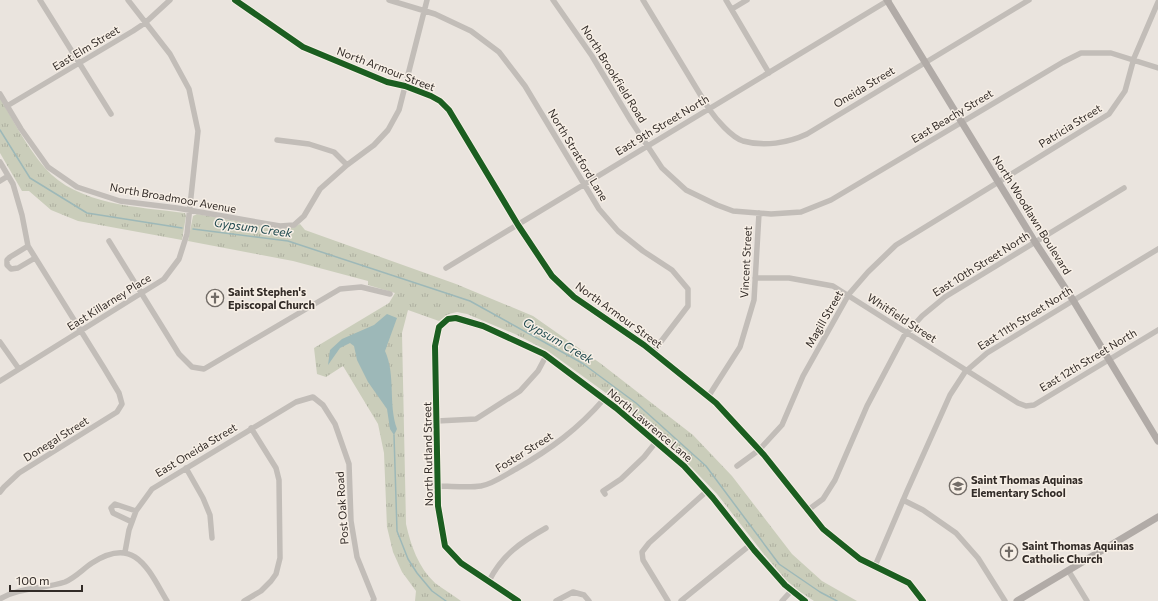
<svg xmlns="http://www.w3.org/2000/svg" width="1158" height="601" viewBox="0 0 1158 601" font-family="Commissioner,sans-serif">
<defs>
<pattern id="grass-tufts" width="24" height="20" patternUnits="userSpaceOnUse"><rect width="24" height="20" fill="#cacdba"/><path d="M3 7l-1-3M5 7V3M7 7l1-3M15 17l-1-3M17 17v-4M19 17l1-3" fill="none" stroke="#aeb0a0"/></pattern>
</defs>
<rect width="100%" height="100%" fill="#eae4de"/>
<path fill="url(#grass-tufts)" d="M0,98c14,24 27,49 45,70 32,37 94,39 140,45l1,3 -4,24 -104,-19 -27,-11 -22,-19h-7l-22,-38z
M197,214l84,15 10,-1 9,-4 5,6 151,54 77,32 67,47 93,72 39,41 60,78 30,27 35,20h-43l-15,-10 -13,-11 -23,-27 -46,-59 -26,-27 -63,-58 -80,-58 -33,-17 -48,-20 -10,-2 -8,2 -10,7 -31,-11 -6,23 4,191c5,22 12,43 29,59 8,6 18,12 26,18h-46l1,-10 -14,-19 -9,-20 -6,-25 -3,-74 -6,-29 -35,-58 -17,11 -9,-3 -3,-26 75,-45 6,-10 -27,-8v-4l-75,-20 -105,-20 5,-25z"/>
<path fill="#9db8b8" d="M387,314l10,4 -12,33c11,24 3,53 12,78l-3,6 -4,-6 -3,-20 -19,-27 -11,-22 -3,-14 -4,-3 -10,5 -12,17 2,-15 12,-11 32,-14z"/>
<g fill="none" stroke-linecap="round" stroke-linejoin="round">
<path stroke="#9db8b8" stroke-width="1.5" d="M0,130l30,48 57,35 95,15
M193,229l95,12 182,60 112,62 54,40 70,63 73,98 41,28 17,9
M394,435l3,96 11,28 9,14 15,18 14,10"/>
<path stroke="#c2bdb8" stroke-width="5.5" d="M40,0l71,114
M235,0l68,47 84,35 18,4 26,10 9,5 9,9 69,115 34,51 22,21 70,48 72,58 48,52 59,74 37,30 49,24 14,18
M389,0l46,14 36,17 28,21 26,34 74,123 19,22 25,20 29,19 16,19v17l-35,46
M553,0l39,56 39,65 31,47 24,22 31,15 16,6 38,3 30,-2 30,-12 232,-138 18,-9h30l47,15
M643,0l66,109c7,10 22,28 34,32 21,6 45,2 64,-7l222,-134
M726,0l43,73
M732,9l15,-9
M0,94l21,35 27,38 29,20 43,14 57,7 103,18 14,-1 10,-9 16,-27 27,-24 27,-20 14,-15 11,-20 28,-110
M7,106l126,-75 12,-8 25,-23
M277,140l32,4 25,8 13,13
M0,162l13,22 9,31 6,31 76,122 15,25 3,11 -5,8 -98,61 -15,14 -4,5
M0,181l8,-5
M109,241l70,113 13,13 12,2 136,-80 21,-2 29,7
M28,246l-18,11 -3,3v5l4,4 7,-1 17,-10
M446,268l443,-268
M755,278h34l44,8 185,117 8,3 8,-1 124,-75
M0,342l19,27
M0,381l164,-102 15,-20 8,-25 11,-103 -9,-42 -19,-35 -42,-54
M708,397l32,-50 14,-47 5,-87
M437,421l39,-2 44,-28 18,-20 8,-15
M737,466l22,-16 23,-25 21,-49 46,-82 19,-22 28,-27 213,-131 16,-23 9,-33 24,-56
M186,468l17,30 7,17 2,23
M438,486c13,0 30,2 43,0 12,-2 24,-11 35,-17 35,-20 62,-40 88,-70
M605,494l-2,-3 18,-12 23,-22 12,-15
M903,500l20,10 33,23 22,25 27,43
M808,510l15,-11 12,-19 32,-74 37,-70 18,-20 23,-19 179,-109
M132,522l-19,-9 -2,-5 4,-4 21,7
M125,552l4,-22 7,-19 16,-22 144,-87 17,-5 10,8 12,19 14,40 2,57 6,36 17,42 -1,2
M875,566l32,-75 43,-96 15,-23 22,-19 171,-104
M1068,570l19,31
M489,581c13,-26 32,-39 57,-53
M0,599c19,-12 44,-10 65,-17 10,-4 18,-13 27,-19 43,-28 56,6 75,38
M244,601l17,-10 10,-10 5,-7 4,-16 -1,-78 -3,-12 -25,-40
M518,601l-57,-38 -16,-17 -7,-40 -3,-160 4,-19 9,-8 8,-1 27,8 61,28 72,54 68,58 29,32 41,52 31,35 20,16
M556,601l17,-9 11,3 5,6
M668,601l-25,-41 -1,-8 7,-9 58,-52
M681,601l69,-56
M782,601l10,-11"/>
<path stroke="#b1aba7" stroke-width="7" d="M887,0l148,242 38,58 85,141
M1017,601l141,-84"/>
<defs>
<path id="cycleway" d="M235,0l68,47 84,35 18,4 26,10 9,5 9,9 69,115 34,51 22,21 70,48 72,58 48,52 59,74 37,30 49,24 14,18
M518,601l-57,-38 -16,-17 -7,-40 -3,-160 4,-19 9,-8 8,-1 27,8 61,28 72,54 68,58 29,32 41,52 31,35 20,16"/>
</defs>
<use href="#cycleway" stroke="#f7efe6" stroke-width="8"/>
<use href="#cycleway" stroke="#1b5e20" stroke-width="6"/>
</g>
<defs>
<symbol id="church-ring" viewBox="-11 -11 22 22"><circle r="9.5" fill="#f7efe6" stroke="#726c67" stroke-width="1.5"/><path d="M-1.2-6h2.4v3.5h3.3v2.4h-3.3V6h-2.4V-.1h-3.3v-2.4h3.3Z" fill="#726c67"/></symbol>
<symbol id="school-ring" viewBox="-11 -11 22 22"><circle r="9.5" fill="#f7efe6" stroke="#726c67" stroke-width="1.5"/><path d="M0-5L7-2L0 1L-7-2ZM-4 1L0 2.5L4 1V4Q0 6-4 4Z" fill="#726c67"/></symbol>
</defs>
<g fill-rule="evenodd">
<use href="#church-ring" x="205" y="288" width="20" height="20"/>
<use href="#school-ring" x="948" y="476" width="20" height="20"/>
<use href="#church-ring" x="999" y="542" width="20" height="20"/>
</g>
<g text-anchor="middle" stroke-width="3" stroke-linejoin="round" paint-order="stroke">
<g font-size="11" fill="#322b27" stroke="#f7efe6">
<text transform="translate(86 48) rotate(-31)" y="4">East Elm Street</text>
<text transform="translate(386 69) rotate(21)" y="4">North Armour Street</text>
<text transform="translate(614 74) rotate(58)" y="4">North Brookfield Road</text>
<text transform="translate(864 87) rotate(-31)" y="4">Oneida Street</text>
<text transform="translate(952 116) rotate(-31)" y="4">East Beachy Street</text>
<text transform="translate(662 125) rotate(-31)" y="4">East 9th Street North</text>
<text transform="translate(1070 126) rotate(-32)" y="4">Patricia Street</text>
<text transform="translate(578 155) rotate(59)" y="4">North Stratford Lane</text>
<text transform="translate(173 198) rotate(10)" y="4">North Broadmoor Avenue</text>
<text transform="translate(1032 215) rotate(58)" y="4">North Woodlawn Boulevard</text>
<text transform="translate(746 262) rotate(-87)" y="4">Vincent Street</text>
<text transform="translate(981 264) rotate(-32)" y="4">East 10th Street North</text>
<text transform="translate(109 302) rotate(-32)" y="4">East Killarney Place</text>
<text transform="translate(619 315) rotate(36)" y="4">North Armour Street</text>
<text transform="translate(902 318) rotate(33)" y="4">Whitfield Street</text>
<text transform="translate(1025 318) rotate(-32)" y="4">East 11th Street North</text>
<text transform="translate(824 319) rotate(-60)" y="4">Magill Street</text>
<text transform="translate(1088 360) rotate(-31)" y="4">East 12th Street North</text>
<text transform="translate(650 425) rotate(40)" y="4">North Lawrence Lane</text>
<text transform="translate(56 439) rotate(-32)" y="4">Donegal Street</text>
<text transform="translate(196 450) rotate(-31)" y="4">East Oneida Street</text>
<text transform="translate(524 452) rotate(-32)" y="4">Foster Street</text>
<text transform="translate(428 454) rotate(-91)" y="4">North Rutland Street</text>
<text transform="translate(342 508) rotate(-94)" y="4">Post Oak Road</text>
</g>
<g font-size="11" font-weight="bold" fill="#322b27" stroke="#f7efe6" text-anchor="start">
<text x="228" y="296">Saint Stephen's<tspan x="228" dy="13">Episcopal Church</tspan></text>
<text x="971" y="484">Saint Thomas Aquinas<tspan x="971" dy="13">Elementary School</tspan></text>
<text x="1022" y="550">Saint Thomas Aquinas<tspan x="1022" dy="13">Catholic Church</tspan></text>
</g>
<g font-size="12" font-style="italic" fill="#214b4f" stroke="#f7efe6">
<text transform="translate(253 228) rotate(8)" y="4">Gypsum Creek</text>
<text transform="translate(558 341) rotate(30)" y="4">Gypsum Creek</text>
</g>
</g>
<path d="M10 585v6h72v-6" fill="none" stroke="#322b27" stroke-width="2"/>
<text x="16" y="585" font-size="12" fill="#322b27" stroke="#f7efe6" stroke-width="3" paint-order="stroke">100 m</text>
</svg>
